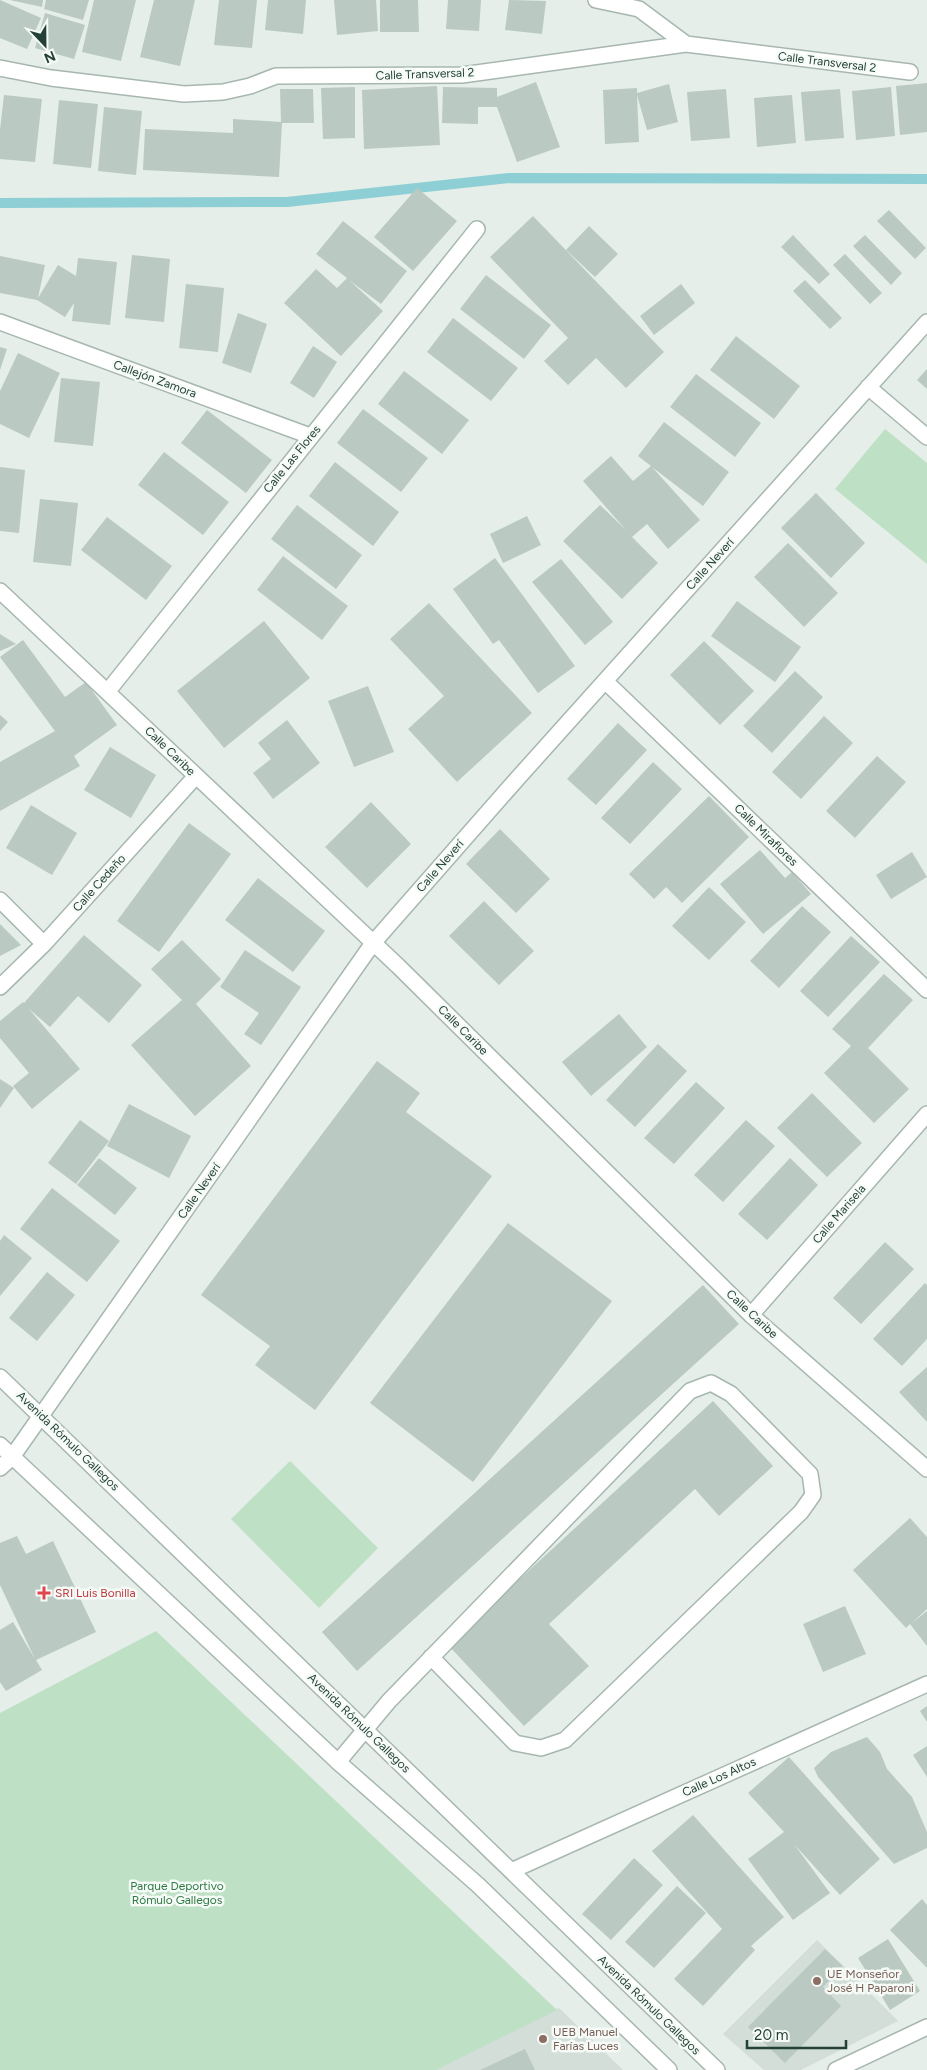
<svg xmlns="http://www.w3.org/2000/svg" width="927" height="2070" viewBox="0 0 927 2070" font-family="Figtree,sans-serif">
<rect width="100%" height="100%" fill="#e5eee9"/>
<path fill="#d3ded8" d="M817,1940l81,81 -97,49h-37l-41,-36z
M559,2008l64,62h-191z"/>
<path fill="#bee0c4" d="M885,429l42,34v101l-92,-75z
M290,1461l88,87 -59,60 -88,-89z
M156,1631l401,379 -121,60h-436v-357z"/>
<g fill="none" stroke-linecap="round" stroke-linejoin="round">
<path stroke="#8dcfd4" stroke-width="10" d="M0,203l287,-1 222,-24 418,1"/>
</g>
<path fill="#bac9c2" d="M0,0l41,18 -14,31 -27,-11z
M10,0h33l-1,7z
M46,0h43l-6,20 -39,-11z
M94,0h42l-15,61 -39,-9z
M154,0h41l-15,66 -40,-9z
M219,0h38l-5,48 -38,-3z
M268,0h38l-3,34 -38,-4z
M334,0h42l2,31 -41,4z
M380,0h38l1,32h-39z
M448,0h33l-2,31 -33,-2z
M509,0l37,1 -4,33 -37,-4z
M45,13l40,12 -11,34 -39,-11z
M536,82l24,65 -43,15 -20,-55h-19v17l-36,-1 1,-36 54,1v9z
M927,83v49l-27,3 -4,-49z
M669,84l9,38 -31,8 -10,-35 2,47 -34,2 -2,-54 34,-2v5z
M437,86l3,59 -76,4 -2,-59z
M355,87v51l-32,1 -2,-51z
M891,87l4,49 -39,4 -4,-49z
M280,89h33l1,34h-32l-3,54 -136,-7 2,-41 88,4v-14l48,3z
M726,89l4,49 -39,3 -4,-49z
M840,89l4,49 -39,3 -4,-49z
M4,95l38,4 -7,63 -35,-3v-29z
M792,95l4,48 -39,4 -3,-49z
M59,100l39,4 -7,64 -38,-4z
M104,107l38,4 -6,64 -38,-4z
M417,188l40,33 -44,50 -39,-34z
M889,210l37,38 -11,11 -38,-38z
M533,216l131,136 -38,36 -30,-30 -28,27 -24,-24 24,-23 -78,-81z
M343,221l64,50 -26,33 -32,-24 34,31 -42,45 -57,-53 32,-34 21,19 10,-10 -31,-24z
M589,226l29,28 -23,23 -29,-27z
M793,235l37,39 -11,10 -38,-37z
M865,235l37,38 -11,12 -38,-39z
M845,254l37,39 -12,11 -37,-39z
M132,255l38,4 -6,63 -39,-4z
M0,256l45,9 -7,33 20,-33 18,11 2,-18 39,4 -7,63 -38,-4 2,-18 -9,14 -28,-17 -37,-7z
M486,275l65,50 -27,34 -64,-50z
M805,280l37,38 -12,11 -37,-38z
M186,284l38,4 -6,64 -39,-4z
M681,284l14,19 -41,32 -14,-19z
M238,313l29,11 -16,49 -29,-10z
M453,318l65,50 -27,33 -64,-49z
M736,336l64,50 -26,33 -64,-49z
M313,346l24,16 -23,36 -24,-15z
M0,347l7,2 -7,21z
M18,353l42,20 -31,65 -29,-14v-33z
M927,369v20l-10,-9z
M404,371l65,49 -27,34 -64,-50z
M696,374l65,49 -26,34 -65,-50z
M61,378l39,4 -7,64 -39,-4z
M363,409l65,49 -27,34 -64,-49z
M207,410l65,50 -26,33 -65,-50z
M664,422l65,50 -26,34 -51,-39 48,53 -32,29 -21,-25 -15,13 26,26 -36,36 -59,-58 37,-36 26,25 -43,-49 28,-25 22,25 18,-15 -13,-10z
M164,452l65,50 -26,33 -65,-50z
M335,462l64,50 -26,34 -64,-50z
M0,467l25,3 -6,63 -19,-2z
M816,493l49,50 -34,35 -50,-50z
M40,499l38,4 -7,63 -38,-4z
M297,505l65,50 -26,34 -65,-50z
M527,516l14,29 -38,18 -13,-29z
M107,517l65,49 -26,34 -65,-50z
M788,543l50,50 -34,34 -50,-50z
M283,556l65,50 -26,34 -65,-50z
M495,558l80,108 -37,27 -39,-53 -6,4 -40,-55z
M561,559l52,63 -28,23 -53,-63z
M737,601l64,46 -26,35 -64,-46z
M429,603l103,110 -75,69 -49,-53 36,-33 -54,-57z
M264,621l46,57 -86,70 -47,-57z
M0,634l16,10 -16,7z
M23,640l42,57 21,-15 31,43 -43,31 6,10 -80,45v-49l55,-31 -55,-74z
M704,641l50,50 -34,34 -50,-50z
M795,671l28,26 -51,56 -29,-27z
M368,686l26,66 -40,15 -26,-66z
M0,715l8,7 -8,9z
M824,716l29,27 -52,56 -29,-27z
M287,720l33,43 -47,36 -20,-26 18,-14 -13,-16z
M618,723l29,27 -51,55 -29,-26z
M110,747l46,28 -25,43 -47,-28z
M877,756l29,26 -51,56 -29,-27z
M653,762l29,27 -52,55 -29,-26z
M709,796l40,41 -67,66 -16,-16 -12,12 -25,-25z
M371,802l40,42 -44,44 -42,-41z
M31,805l46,28 -25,42 -46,-27z
M189,823l42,31 -72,98 -42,-31z
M500,829l50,50 -34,34 -50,-49z
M760,850l25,28 7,-6 19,22 -48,40 -43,-50z
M912,852l15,25 -36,22 -15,-24z
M258,878l67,53 -32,41 -68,-52z
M709,887l37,35 -37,38 -37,-34z
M484,901l50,50 -35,34 -50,-49z
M802,906l29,26 -52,56 -29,-27z
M0,924l21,21 -21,11z
M84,935l58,50 -33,38 -31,-27 -28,31 -21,-18 51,60 -48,40 -19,-23 16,-13 -29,-35v-17l23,-19 1,1z
M851,936l29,26 -52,55 -28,-26z
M182,940l39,39 -25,25 55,62 -56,50 -64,-71 51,-45 -31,-31z
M245,950l56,37 -40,58 -17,-11 15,-21 -39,-26z
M884,974l29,26 -45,48 41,41 -35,34 -50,-50 27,-27 -19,-17z
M619,1014l28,33 -56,49 -29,-34z
M658,1044l29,27 -52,56 -29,-27z
M377,1061l43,32 -14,19 86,64 -177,234 -60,-45 15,-19 -69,-51z
M0,1079l14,9 -14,20z
M696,1082l29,26 -51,56 -30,-26z
M812,1093l50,50 -35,34 -50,-49z
M129,1104l62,32 -22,42 -62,-32z
M80,1120l29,21 -33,43 -28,-21z
M746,1120l29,26 -52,56 -29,-27z
M99,1158l38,30 -22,27 -38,-30z
M790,1158l28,27 -51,55 -29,-26z
M52,1188l68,53 -33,41 -67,-53z
M508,1223l104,78 -139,181 -103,-79z
M4,1235l28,23 -32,38v-55z
M885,1242l29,27 -53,55 -28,-26z
M47,1272l28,23 -38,46 -28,-23z
M925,1283l2,2v54l-25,27 -29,-27z
M703,1285l36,39 -382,347 -35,-39z
M927,1367v55l-28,-30z
M713,1401l60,65 -54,50 -24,-27 -146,135 40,42 -65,60 -76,-81z
M910,1518l17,19v72l-15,14 15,-12v35l-17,-22 -4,4 -53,-58z
M17,1536l9,18 27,-13 43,91 -60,28 6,10 -36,21 -6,-9v-52l13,-8 22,37 -35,-74v-42z
M845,1606l21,48 -43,18 -20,-48z
M927,1706v16l-7,-11z
M867,1737l13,15 7,17 25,28 15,35v16l-33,16 -76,-87 -4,-9 17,-16z
M927,1746v31l-14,-22z
M789,1757l91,102 -40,36 -46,-51 36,49 -37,27 -45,-61 36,-27 -36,-39z
M693,1815l91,102 -33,29 4,4 -52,56 -29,-27 48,-50 -70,-78z
M634,1858l29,27 -52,55 -29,-26z
M677,1886l29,27 -52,55 -29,-26z
M922,1899l5,6v63l-37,-38z
M888,1939l32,52 -30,19 -32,-52z
M825,1949l18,17 -20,21 18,19 -56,57 -37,-36z
M525,2049l10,21h-55z"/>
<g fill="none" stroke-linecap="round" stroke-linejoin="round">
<defs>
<path id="lane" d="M338,1762l51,-61 301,-310 21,-8 20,11 79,80 3,21 -12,17 -236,228 -24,8 -26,-5 -84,-86"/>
<path id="street" d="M596,0l43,9 47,35
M0,68l51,10 133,16 39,-2 27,-6 26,-10 186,-1 224,-31 224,28
M0,322l310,114
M868,387l59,50
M0,591l398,375 353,349 176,154
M605,681l322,309
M108,691l369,-462
M0,900l44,44
M0,987l44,-43 152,-168
M751,1315l176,-201
M0,1377l717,693
M0,1445l338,317 140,123 191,185
M0,1468l12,-11 361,-514 144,-164 410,-457
M511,1871l416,-187
M836,2070l91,-43"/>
</defs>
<use href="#lane" stroke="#a7b7b0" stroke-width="18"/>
<use href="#street" stroke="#a7b7b0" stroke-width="18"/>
<use href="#lane" stroke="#fff" stroke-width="15"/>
<use href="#street" stroke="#fff" stroke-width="15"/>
</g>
<path fill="#e0444e" stroke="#f6fbf8" stroke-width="2" d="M41.5 1585.5h5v5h5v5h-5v5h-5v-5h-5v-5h5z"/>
<g fill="#8d6e63" stroke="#f6fbf8" stroke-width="2">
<circle cx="817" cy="1981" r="5"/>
<circle cx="543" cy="2039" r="5"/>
</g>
<g text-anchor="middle" stroke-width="5" stroke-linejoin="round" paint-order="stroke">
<g font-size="12" fill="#234136" stroke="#f6fbf8">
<text transform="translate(827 62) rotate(7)" y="4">Calle Transversal 2</text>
<text transform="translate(425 74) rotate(-2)" y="4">Calle Transversal 2</text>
<text transform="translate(155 379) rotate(20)" y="4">Callejón Zamora</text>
<text transform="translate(292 459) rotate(-51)" y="4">Calle Las Flores</text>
<text transform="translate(710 564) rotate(-48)" y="4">Calle Neverí</text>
<text transform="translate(170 751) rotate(44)" y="4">Calle Caribe</text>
<text transform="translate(766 835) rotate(44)" y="4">Calle Miraflores</text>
<text transform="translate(440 866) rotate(-49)" y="4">Calle Neverí</text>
<text transform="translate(99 883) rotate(-48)" y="4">Calle Cedeño</text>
<text transform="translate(463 1030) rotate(45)" y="4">Calle Caribe</text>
<text transform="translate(199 1191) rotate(-55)" y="4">Calle Neverí</text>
<text transform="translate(839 1214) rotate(-49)" y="4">Calle Marisela</text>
<text transform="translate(752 1314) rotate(43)" y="4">Calle Caribe</text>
<text transform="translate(68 1441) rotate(44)" y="4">Avenida Rómulo Gallegos</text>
<text transform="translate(359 1723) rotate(44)" y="4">Avenida Rómulo Gallegos</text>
<text transform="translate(719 1777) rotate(-24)" y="4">Calle Los Altos</text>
<text transform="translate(649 2005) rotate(44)" y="4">Avenida Rómulo Gallegos</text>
</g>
<g font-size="12" fill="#be3a42" stroke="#f6fbf8" text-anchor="start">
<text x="55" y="1597">SRI Luis Bonilla</text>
</g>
<g font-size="12" fill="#2d7943" stroke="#f6fbf8">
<text x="177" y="1890">Parque Deportivo<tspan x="177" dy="14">Rómulo Gallegos</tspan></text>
</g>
<g font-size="12" fill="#785e54" stroke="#f6fbf8" text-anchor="start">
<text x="827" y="1978">UE Monseñor<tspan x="827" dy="14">José H Paparoni</tspan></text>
<text x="553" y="2036">UEB Manuel<tspan x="553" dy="14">Farías Luces</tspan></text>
</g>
</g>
<g transform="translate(45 45) rotate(158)" stroke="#f6fbf8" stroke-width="4" paint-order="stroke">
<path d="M0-4L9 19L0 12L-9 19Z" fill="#234136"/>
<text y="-8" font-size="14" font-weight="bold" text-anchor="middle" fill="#234136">N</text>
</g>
<path d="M747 2040v8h99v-8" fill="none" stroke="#234136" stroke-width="2.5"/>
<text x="754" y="2040" font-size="15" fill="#234136" stroke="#f6fbf8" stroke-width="4" paint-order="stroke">20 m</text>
</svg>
